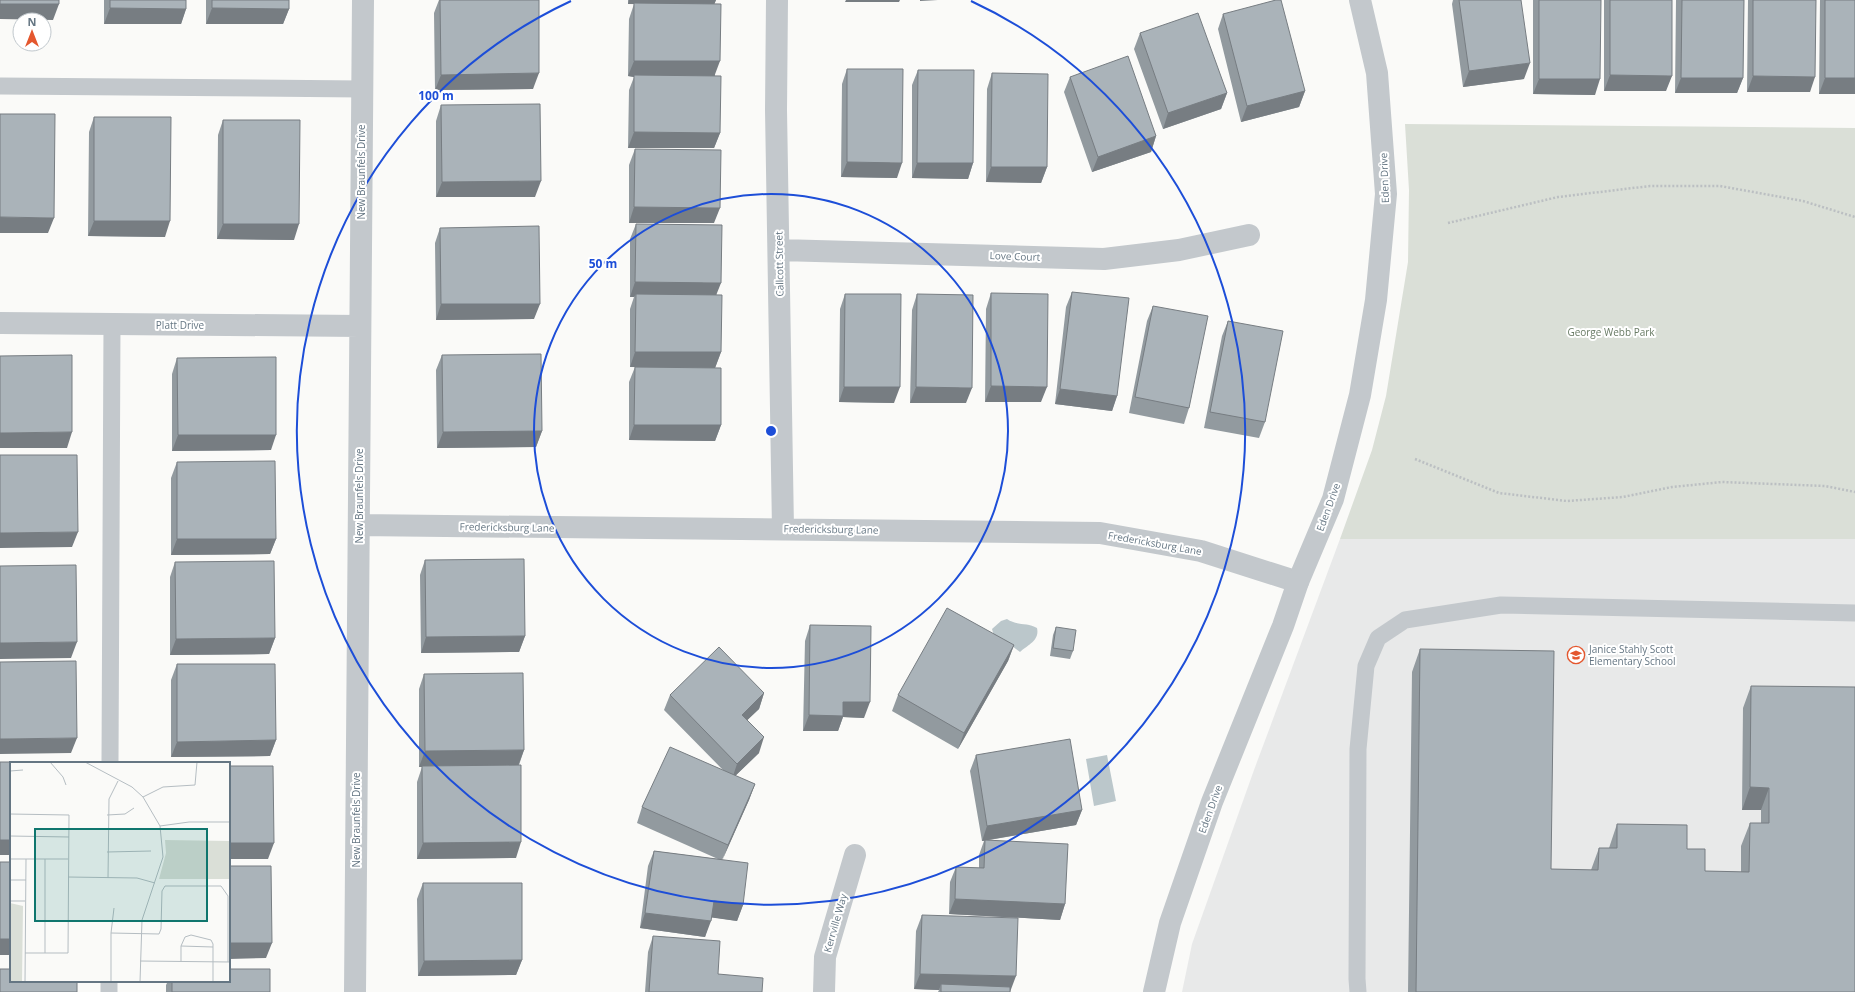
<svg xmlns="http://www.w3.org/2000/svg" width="1855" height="992" viewBox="0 0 1855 992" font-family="'Open Sans',sans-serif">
<rect width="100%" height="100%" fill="#fafaf8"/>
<path fill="#e8e9e9" d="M1340,539h515v453h-673l10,-48 62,-174z"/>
<path fill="#dadfd7" d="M1405,124l450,4v411h-515l32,-89 14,-54 22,-134 1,-72z"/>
<path fill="#bbc7cb" d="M1007,619c10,7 20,3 30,9 3,13 -10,17 -17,24l-12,-9 -14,-7 -2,-7 9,-8z
M1107,755l9,46 -22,5 -8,-47z"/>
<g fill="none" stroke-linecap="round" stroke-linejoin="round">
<path stroke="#bbbfc2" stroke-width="2.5" stroke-dasharray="2 2" stroke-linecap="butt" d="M1448,223l110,-26 92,-11h70l83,15 52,16
M1415,459l84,34 68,8 56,-4 49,-10 50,-5 103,4 30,6"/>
<path stroke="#c3c8cc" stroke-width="17" d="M0,86l362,3
M110,763l2,-439
M109,992v-11
M1358,992l-1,-13 1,-230 8,-83 12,-28 27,-18 96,-15 354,8"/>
<path stroke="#c3c8cc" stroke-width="22" d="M777,0l-1,110 7,419
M779,250l325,9 75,-9 70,-15
M0,323l360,3
M359,525l741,8 101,18 97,31
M355,992l8,-992
M824,992l1,-35 30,-102"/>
<path stroke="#c3c8cc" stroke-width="22" d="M1154,992l16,-69 42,-121 71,-176 15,-44 35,-83 27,-104 16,-95 10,-106 -9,-121 -17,-73"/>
</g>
<path fill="#929a9f" d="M104,0h82v9l-5,15h-77z
M206,0h83v9l-6,15h-77z
M439,0h100l-6,89 -98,1 -1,-77z
M628,0h88l-2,4 1,72 5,57 -6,15h-86l1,-58 5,-13 -6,-1 1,-57 5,-15h-6z
M1453,0h68l3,79 -61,8 -11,-83z
M1533,0h68l-6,95 -62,-1z
M1604,0h68l-6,91h-62z
M1676,0h68l-1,78 -6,15h-62z
M1748,0h68l-6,92h-63z
M1820,0h35v94h-36z
M1223,14l82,77 -6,16 -58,15 -23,-93z
M1140,33l87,60 -6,16 -58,20 -29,-80z
M847,69l50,109 -56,-1 1,-93z
M918,70l55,93 -5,16 -56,-1v-93z
M992,73l55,94 -6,16 -55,-1 1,-93z
M1070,77l86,59 -5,16 -59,20 -28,-80z
M441,105l94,92h-99v-76z
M94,117l71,120 -77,-1 1,-104z
M223,120l71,120 -77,-1 1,-104z
M635,149l79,74h-85v-58z
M636,224l81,71 4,57 -6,16 6,57 -6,16 -86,-1v-58l6,-15h-5v-58l4,-12h-4v-58z
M440,228l94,91 -98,1 -1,-77z
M1072,292l45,104 -5,15 -57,-7 11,-97z
M991,293l50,109h-56l1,-93z
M845,294l49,109 -55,-1 1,-93z
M917,294l49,109h-56l2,-93z
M1153,306l36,102 -5,16 -55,-11 18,-92z
M1228,321l37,101 -6,16 -55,-10 18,-92z
M442,355l100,76 -6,16 -99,1 -1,-78z
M177,358l94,92 -99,1v-77z
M177,462l99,77 -6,15 -99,1v-77z
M425,560l100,76 -6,16 -98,1 -1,-78z
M175,562l100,76 -6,16 -99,1v-78z
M810,625l54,93 -21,-1 -5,14h-35l2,-90z
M1056,627l17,24 -3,8 -20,-3 3,-21z
M1014,645l-6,16 -50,88 -66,-38 6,-16z
M1420,649l131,220 40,1 8,-22h10l8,-24 70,25 18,22 36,1v-26l9,-23h11v-13h-19l1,-102 8,-22 104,306h-447l4,-320z
M177,664l99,76 -6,16 -99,1v-77z
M424,674l100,76 -5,15 -3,93 -99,1v-77l5,-15h-3v-78z
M764,693l-5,16 -12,11 12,33 -24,23 20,8 -6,16 -27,60 21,45 -6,16 -26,-4 -6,20 -65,-9 8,-62 6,-15 64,8 -81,-36 5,-16 81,-37 -59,-60 6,-15z
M976,755l106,55 -6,15 -87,15 76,64 -5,16 -111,-6 1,-32 6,-15 23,1v-13l5,-14h-2l-12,-70z
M423,883l99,77 -6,15 -98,1 -1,-77z
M922,915l88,77h-72l1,-2 -25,-1 2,-58z
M653,936l65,38 44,18h-117l3,-40z
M168,981h61l41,11h-104v-7z"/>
<path fill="#777d82" d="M629,0h87l-2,5 -86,-1z
M846,0h54l-1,2h-54z
M920,0h18l-18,1z
M0,4h59l-6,16 -53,-1z
M110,8l76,1 -5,15h-77z
M212,8l77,1 -6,15h-77z
M634,61h86l-6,16 -80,-2v2l-6,-1z
M1530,63l-6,16 -61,8 6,-16z
M539,73l-6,16 -98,1 6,-15z
M1610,75l62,1 -6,15h-62z
M1753,76l62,1 -5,15h-63z
M1681,78h62l-6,15h-62z
M1825,78h30v16h-36z
M1539,79h61l-5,16 -62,-1z
M1305,91l-6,16 -58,15 6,-16z
M1227,93l-6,16 -58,20 5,-16z
M634,132l86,1 -6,15h-86z
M1156,136l-5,16 -59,20 6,-15z
M847,162l55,1 -5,15 -56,-1z
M917,163h56l-5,16 -56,-1z
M991,167h56l-6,16 -55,-1z
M541,181l-6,16h-99l6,-15z
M634,207l86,1 -6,15h-85z
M0,217l54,1 -6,15h-48z
M94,221h76l-5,16 -77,-1z
M223,224h76l-5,16 -77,-1z
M635,282l86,1 -6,15 -79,-4 -2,3h-4z
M441,304h99l-6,15 -98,1z
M635,352h86l-6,16 -85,-1z
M991,386l56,1 -6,15h-56z
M844,387h56l-6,16 -55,-1z
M916,387l56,1 -6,15h-56z
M1060,389l57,7 -5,15 -57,-7z
M634,425h87l-6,16 -86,-1z
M542,431l-6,16 -99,1 6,-16z
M72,432l-5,16h-67v-15z
M178,435h98l-5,15 -99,1z
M78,532l-6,15 -72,1v-15z
M177,539h99l-6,15 -99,1z
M525,636l-6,16 -98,1 5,-16z
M275,638l-6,16 -99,1 6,-16z
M77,642l-6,16 -71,1v-16z
M1014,645l-6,16 -50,88 6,-16z
M764,693l-5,16 -22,21 5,-15z
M843,702h27l-6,16 -21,-1 -5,14h-35l6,-16z
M764,737l-5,16 -27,26 5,-15z
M77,738l-6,15 -71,1v-15z
M276,740l-6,16 -99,1 6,-15z
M524,750l-6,16 -99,1 6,-16z
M755,784l-6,16 -27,61 6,-16z
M1750,787l19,1 -8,22h-19z
M1082,810l-6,15 -94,16 5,-15z
M0,840h11v15h-11z
M521,842l-5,16 -99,1 6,-16z
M229,843h45l-6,16h-39z
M955,899l110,5 -5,16 -111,-6z
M714,901l29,4 -6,16 -29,-4z
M645,913l66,8 -6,16 -65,-9z
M0,939h11v16h-11z
M229,943h43l-6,15 -37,1z
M522,960l-6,15 -98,1 6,-15z
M920,974l96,2 -6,16 -69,-2v-6l-2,6 -25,-1z"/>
<path fill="#aab3b9" stroke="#777d82" d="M0,0h59v4h-59z
M110,0h76v9l-76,-1z
M212,0h77v9l-77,-1z
M440,0h99v73l-98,2z
M1276,0h5l24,91 -58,15 -24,-92z
M1459,0h62l9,63 -61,8z
M1539,0h62l-1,79h-61z
M1610,0h62v76l-62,-1z
M1682,0h62l-1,78h-62z
M1753,0h63l-1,77 -62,-1z
M1825,0h30v78h-30z
M634,3l87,1 -1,57h-86z
M1198,13l29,80 -59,20 -28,-80z
M1128,56l28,80 -58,21 -28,-80z
M847,69h56l-1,94 -55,-1z
M918,70h56l-1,93h-56z
M992,73l56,1 -1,93h-56z
M634,75l87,1 -1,57 -86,-1z
M540,104l1,77 -99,1 -1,-77z
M0,114h55l-1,104 -54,-1z
M94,117h77l-1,104h-76z
M223,120h77l-1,104h-76z
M635,149l86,1 -1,58 -86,-1z
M636,224l86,1 -1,58 -86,-1z
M539,226l1,78h-99l-1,-76z
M1072,292l57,6 -12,98 -57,-7z
M991,293l57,1 -1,93 -56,-1z
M636,294l86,1 -1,57h-86z
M845,294h56l-1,93h-56z
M917,294l56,1 -1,93 -56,-1z
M1153,306l55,10 -19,92 -54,-11z
M1228,321l55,10 -18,91 -55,-10z
M541,354l1,77 -99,1 -1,-77z
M72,355v77l-72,1v-77z
M276,357v78h-98l-1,-77z
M635,367l86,1v57h-87z
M0,455h77l1,77 -78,1z
M275,461l1,78h-99v-77z
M524,559l1,77 -99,1 -1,-77z
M274,561l1,77 -99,1 -1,-77z
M76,565l1,77 -77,1v-77z
M947,608l67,37 -50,88 -66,-38z
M810,625l61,1 -1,76h-27v14l-34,-1z
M1056,627l20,3 -3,21 -20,-3z
M719,647l45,46 -22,22 22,22 -27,27 -67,-69z
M1420,649l134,2 -3,218 47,1 1,-22h18v-24l70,1v24h18v22l44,1 1,-49h19v-35l-19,-1 1,-101 104,1v305h-439z
M76,661l1,77 -77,1v-77z
M177,664h98l1,76 -99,2z
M523,673l1,77 -99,1 -1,-77z
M1070,739l12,71 -95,16 -11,-71z
M670,747l85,37 -27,61 -86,-38z
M0,762h78v1h-67v77h-11z
M521,765v77l-98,1 -1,-77z
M229,766h44l1,77h-45z
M985,840l83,4 -3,60 -110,-5 1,-32 28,1z
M654,851l94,12 -5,42 -29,-4 -3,20 -66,-8z
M0,862h11v77h-11z
M229,866h42l1,77h-43z
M423,883h99v77l-98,1z
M922,915l96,3 -2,58 -96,-2z
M653,936l67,5 -2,33 45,4 -1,14h-113z
M0,969h11v12h66v11h-77z
M229,969h41v23h-98v-11h57z
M941,984l69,3v5h-69z"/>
<g fill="none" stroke="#1d4ed8" stroke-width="2">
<circle cx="771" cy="431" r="237"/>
<path d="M971 1A474 474 0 1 1 571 1"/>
</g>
<defs>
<symbol id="school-ring" viewBox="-11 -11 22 22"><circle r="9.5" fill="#fff" stroke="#e4572e" stroke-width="1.5"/><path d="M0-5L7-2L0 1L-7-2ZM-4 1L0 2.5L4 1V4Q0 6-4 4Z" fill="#e4572e"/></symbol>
</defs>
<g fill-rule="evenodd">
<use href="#school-ring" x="1566" y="645" width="20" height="20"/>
</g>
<g text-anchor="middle" stroke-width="4" stroke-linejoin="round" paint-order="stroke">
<g font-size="10" fill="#657683" stroke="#fff">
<text transform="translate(361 172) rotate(-90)" y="4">New Braunfels Drive</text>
<text transform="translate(1384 178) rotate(-92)" y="4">Eden Drive</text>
<text transform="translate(1015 256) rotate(2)" y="4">Love Court</text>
<text transform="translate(779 264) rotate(-91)" y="4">Callcott Street</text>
<text x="180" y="329">Platt Drive</text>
<text transform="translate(359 496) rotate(-90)" y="4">New Braunfels Drive</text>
<text transform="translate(1328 507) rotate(-70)" y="4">Eden Drive</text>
<text transform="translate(507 527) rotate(1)" y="4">Fredericksburg Lane</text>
<text transform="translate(831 529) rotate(1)" y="4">Fredericksburg Lane</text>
<text transform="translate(1155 543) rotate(10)" y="4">Fredericksburg Lane</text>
<text transform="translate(1210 809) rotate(-70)" y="4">Eden Drive</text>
<text transform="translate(356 820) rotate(-90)" y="4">New Braunfels Drive</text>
<text transform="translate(835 923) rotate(-74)" y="4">Kerrville Way</text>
</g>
<g font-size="10" fill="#687a64" stroke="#fff">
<text x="1611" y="336">George Webb Park</text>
</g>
<g font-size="10" fill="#657683" stroke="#fff" text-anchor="start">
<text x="1589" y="653">Janice Stahly Scott<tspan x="1589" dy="12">Elementary School</tspan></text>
</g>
</g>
<g transform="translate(10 762)">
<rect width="220" height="220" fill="#fafaf8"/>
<path d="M155,78l65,1v38h-71l7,-26zM0,141l13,3 -1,76h-12z" fill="#dadfd7"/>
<path fill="none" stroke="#b5bdc2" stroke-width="1" d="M40,0l13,15 3,8M75,0l47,25 11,10 17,29 3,31 -21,63 -2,62M0,9l13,-1M133,35l20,-10 32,-2 2,-23M0,52l59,1 -1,138h-43M97,53l18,-1 9,-6M150,64l29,-4h41M0,74l59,1M97,90l44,-1M0,97h58M58,115l69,1 18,5M98,116l1,-79 9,-18M0,118h16M0,139h15M101,171l48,1 2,-5 1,-38 3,-5h56l7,10v66M171,184l32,1M35,191v-94M130,199l90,1M171,200v-16l4,-9 6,-2 20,5 2,4v38M15,220l1,-123M101,220v-49l3,-25"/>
<path fill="#0f766e" fill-opacity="0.15" stroke="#0f766e" stroke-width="2" d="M25,67h172v92h-172z"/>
<rect width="220" height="220" fill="none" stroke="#657683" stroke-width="2"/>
</g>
<circle cx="771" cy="431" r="6" fill="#1d4ed8" stroke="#fff" stroke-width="2"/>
<g font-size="12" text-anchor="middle" font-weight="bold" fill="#1d4ed8" stroke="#fff" stroke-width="4" stroke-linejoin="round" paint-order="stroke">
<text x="436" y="100">100 m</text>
<text x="603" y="268">50 m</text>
</g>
<g transform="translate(32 32)"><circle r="19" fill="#ffffff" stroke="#c1c8cd"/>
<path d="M0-3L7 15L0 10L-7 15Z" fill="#e4572e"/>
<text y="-6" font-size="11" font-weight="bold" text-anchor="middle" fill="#657683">N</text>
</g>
</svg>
